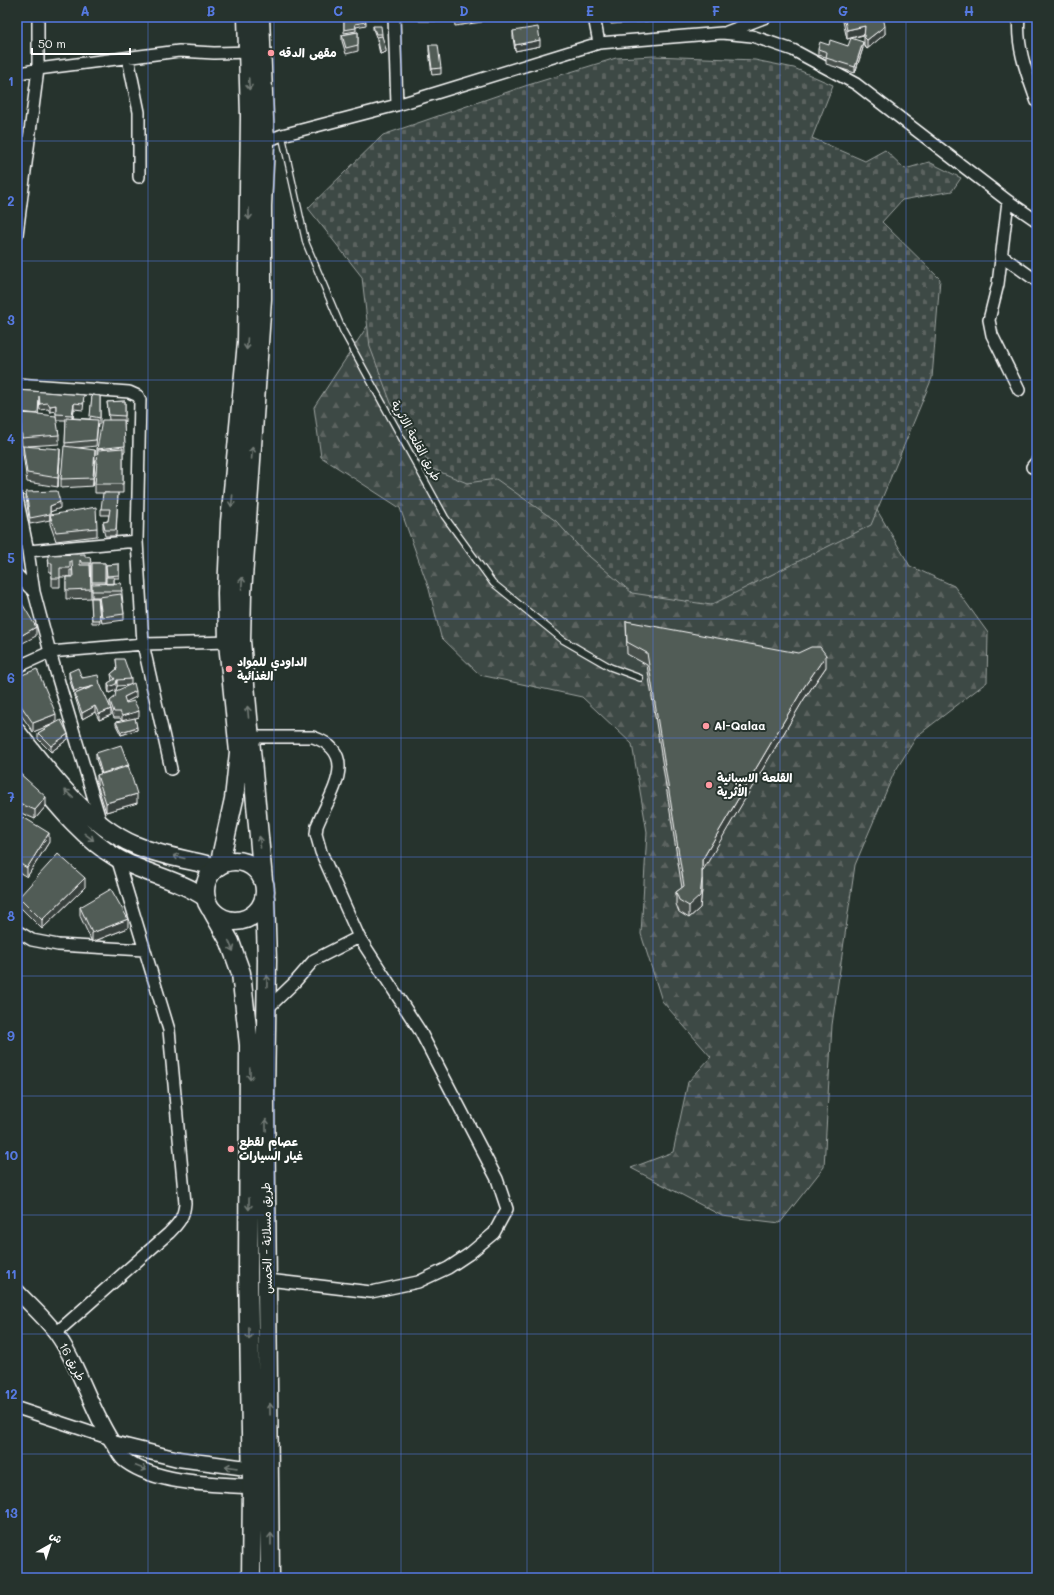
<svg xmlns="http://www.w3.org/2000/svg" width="1054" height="1595" viewBox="0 0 1054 1595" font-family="Mali,'Playpen Sans Arabic',sans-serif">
<defs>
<pattern id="forest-firs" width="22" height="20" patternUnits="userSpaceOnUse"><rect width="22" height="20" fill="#3e4944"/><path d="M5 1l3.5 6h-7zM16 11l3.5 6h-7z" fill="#5b6460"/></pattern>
<pattern id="cemetery-stones" width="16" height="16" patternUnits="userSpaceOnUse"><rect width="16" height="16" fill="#3e4944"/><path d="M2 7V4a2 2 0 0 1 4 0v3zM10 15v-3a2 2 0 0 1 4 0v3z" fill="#5b6460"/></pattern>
</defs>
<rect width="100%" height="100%" fill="#26332d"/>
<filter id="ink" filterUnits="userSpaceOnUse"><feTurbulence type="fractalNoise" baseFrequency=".025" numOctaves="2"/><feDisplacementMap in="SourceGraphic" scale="8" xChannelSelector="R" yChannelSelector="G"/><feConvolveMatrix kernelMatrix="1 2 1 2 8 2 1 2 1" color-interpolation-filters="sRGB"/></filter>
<g filter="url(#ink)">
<path fill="url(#forest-firs)" stroke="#9ea4a2" d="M368,325l503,175 39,66 44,20 34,47 -1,49 -70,54 -23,37 -39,92 -23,160 -8,142 -44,56 -58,-7 -91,-48 42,-16 15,-70 23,-25 -49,-56 -21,-67 6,-102 -15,-88 -50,-47 -102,-22 -39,-38 -12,-48 -29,-81 -79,-51 -7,-50z"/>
<path fill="url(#cemetery-stones)" stroke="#9ea4a2" d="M654,56l101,4 39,8 39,17 -21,53 53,23 20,-11 20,19 24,-7 32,16 -9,13 -50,9 -20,22 58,57 -8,99 -61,147 -160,80 -79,-12 -49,-42 -27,-30 -60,-42 -29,4 -34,-14 -42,-66 -21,-56 -8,-70 -54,-69 75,-73 142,-49 91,-28z"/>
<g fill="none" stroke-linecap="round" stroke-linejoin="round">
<defs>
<path id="service" d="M282,135l24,108 37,88 102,186 48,66 70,57 47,27 30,11"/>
<path id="minor" d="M394,17l3,88
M594,17l5,26
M1019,17c-3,30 8,57 18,85
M727,32l39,-15
M128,58l11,54v65
M17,74l21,-5 141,-18 35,2 39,-1
M260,144l22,-9 115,-30 202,-62 123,-10 30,3 41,14 63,34 152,117 29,20
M1008,201l-10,83 -9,36 3,15 27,55
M17,234l21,-165v-52
M1002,256l35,25
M17,384l112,8 9,4 2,4 -3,141 6,103 28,125
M1032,467l5,-6
M17,497l11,54 6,41 16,60 51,171
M28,551l109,-10
M17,575l17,17
M17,667l33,-15 93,-8 90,-2
M250,737h63c49,17 16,58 4,89l-1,8 5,18 38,85 61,94 77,148 10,30 -13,24 -25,21 -21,14 -30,14 -47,10 -103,-12
M17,931l15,9 26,5 86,5
M266,1010l29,-28 19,-22 45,-23
M56,1333l113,-100c10,-10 15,-16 16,-30l-16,-173 -52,-172
M17,1408l91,30"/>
<path id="tertiary" d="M17,1291c13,14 28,27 39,42 25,35 35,79 59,113 3,5 6,12 11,15 35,25 95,23 136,26
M113,1443l65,16 84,11"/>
<path id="primary" d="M17,732c30,39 72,94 118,113 25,11 55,15 82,22
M17,756c30,35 59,78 100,102 28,16 61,21 89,40"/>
<path id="trunk" d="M260,17l5,126 -3,63v93l-20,294 -1,48 22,239
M205 891a30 30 0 1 1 60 0a30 30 0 1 1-60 0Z
M219,866l15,-67 5,-47 -11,-109 -1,-50 3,-71 17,-180 3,-226 -3,-99
M265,897l2,63 -2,136 5,482
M213,912l17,30 11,31 8,72 -1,227 4,214 -1,92"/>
</defs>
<use href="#service" stroke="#fff" stroke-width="8"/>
<use href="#minor" stroke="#fff" stroke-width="14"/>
<use href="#tertiary" stroke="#fff" stroke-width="17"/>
<use href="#primary" stroke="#fff" stroke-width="20"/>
<use href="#trunk" stroke="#fff" stroke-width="21"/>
<use href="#service" stroke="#26332d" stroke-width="5.5"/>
<use href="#minor" stroke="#26332d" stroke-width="11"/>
<use href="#tertiary" stroke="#26332d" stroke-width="14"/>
<use href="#primary" stroke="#26332d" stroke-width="17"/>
<use href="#trunk" stroke="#26332d" stroke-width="18"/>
</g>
<path fill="#464f4b" stroke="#fff" fill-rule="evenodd" d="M419,17h18v4h-18z
M454,17h28v5l-27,4z
M610,17h39v4l-38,3z
M842,17h41l2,17 -18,15 -3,-3v-11l-17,4z
M344,21l22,1v3l-10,2v4l-12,2z
M373,26l9,8v3l4,15 -6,2 -3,-14v-3h-1l-3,-8z
M513,31l27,15 -25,5 -2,-14z
M358,32v19l-12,3 -4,-13v-6z
M429,45l12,23v6l-9,1 -3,-24z
M829,45l19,1 15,2 -8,25 -29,-9v-7l-8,-2v-6z
M17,390l67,11 -1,9 -9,-1 -1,9 17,1 2,-24 8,1v28h-2l-2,22 -19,2 18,11 -2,27 -32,2v-9l4,-33 1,-26h-10l3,15v9l-31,2 32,12 -2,29 -31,-5 -4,-28v-8h-1l-2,-27h-3zM39,401l1,9 8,-1 2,3 6,-1v9l-18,-5z
M125,401v21h-1l1,30h-2v41h-5l-2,43h-11l-2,-8v-6l5,-1 1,-6h-8v-6l8,-16h-14v-9l3,-29h-1v-6l12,-29 -2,-18z
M26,492l34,16 -10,4v8l-20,4 -4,-26z
M50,515l47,13v8l-41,5 -6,-17z
M48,555l42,2 1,41 -25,1v-22h6v-7h-2v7h-10v10h-8v-15h-3z
M92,563h13v21h1l1,-7 -1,-12 13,-1v14h-5v6l7,-1 1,11 2,20v6l-22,3 -3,-20v-6h-7z
M91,598h7l2,25h-8z
M626,621l200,46 -22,32 -102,172v19l-2,18 -11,10 -10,-6 -3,-8v-12l6,-4 -35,-223 -20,-11z
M116,659l15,20v6l5,12 -11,5 1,1 13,14 -4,1 2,12 -16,5 -5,-10v-3l6,-1 -2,-3h-6l-4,-11v-6l21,-16 -14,1 -1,4 -7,3 -1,-4v-6l4,-2 -1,-7 6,-5z
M69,672l31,12 11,31 -12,5 -4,-8 -13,7 -13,-41z
M17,677l39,45 12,17 -17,13 -13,-13v-6l17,-10 -22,9 -16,-23z
M96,753l41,50 -31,9 -9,-28v-9l4,-1 -5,-15z
M17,771l29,35 -11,13 -14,-6z
M17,825l32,17 -22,35 -10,-6z
M85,887l-43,42 -23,-23v-9z
M80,907l48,21 -36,14 -12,-26z"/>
<path fill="#39403d" stroke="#fff" d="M865,26v8l-18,5v-9z
M885,26v8l-18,15v-9z
M540,40v6l-25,5v-6z
M863,42v6l-8,25v-6z
M386,49v3l-6,2v-3z
M74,403v6l-2,12v-6z
M56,405v6l-6,1v-6z
M60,449v9l-2,29v-9z
M95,450v9l-2,27v-8z
M60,502v6l-10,4v-6z
M36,627v9l-19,10v-8z
M826,655v12l-22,32 -102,173v-12l102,-173z
M117,680v6l-1,4 -7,3v-6z
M94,686l-19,8v3h-1v-6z
M136,691v6l-12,6v-6z
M95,706v6l-13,7v-6z
M111,709v6l-12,5v-6z
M139,711v6l-17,5v-6z
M56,714v9l-23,9v-9z
M137,727v3l-16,5v-3z
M68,734v5l-17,13v-6z
M137,794v9l-31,9v-9z
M46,797v9l-11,13v-9z
M21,804v9l-4,5v-8z
M49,833v9l-22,35v-9z
M85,878v9l-43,42v-9z
M702,879v11l-2,18 -11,10v-12z
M128,919v9l-36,14v-9z"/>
<path fill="#515c57" stroke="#fff" d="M365,17l1,5 -11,2 1,4 -12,2v-9z
M454,17h20l-19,3z
M844,17h39l2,9 -18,14 -3,-3 1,-11 -18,4z
M373,26h8l1,8h-6z
M538,27l2,13 -25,5 -2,-14z
M358,32v13l-12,3 -4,-13z
M382,36l4,13 -6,2 -3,-14z
M851,38l12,4 -8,25 -29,-9 1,-6 -9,-3 2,-7 9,3 1,-5 18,6z
M429,45h9l3,23 -9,1z
M17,390l67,5 -1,9 -9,-1 -2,12 -16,-1v-9l-6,1 -2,-3 -8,1 -1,-8 -1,18 -21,-1z
M92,395l8,1v22l-10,-2z
M125,401v15l-16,-1 -2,-13z
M20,412l36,4 3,19 -37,3z
M66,418l32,2 -2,20 -31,3z
M102,420h22l1,26 -28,3z
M23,446l37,3 -2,29 -31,-5z
M64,446l31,4 -2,28 -32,1z
M123,448v36h-28l3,-34z
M57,491l3,11 -10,4v8l-20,4 -4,-26z
M103,493h15l-2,37h-11l-2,-8 5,-1 2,-12h-9z
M96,507l1,21 -41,4 -6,-17z
M85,554v3h5l1,6h-9l-2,-3v5h10l1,24 -25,1v-13h7l-1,-16h-2v7h-10v10h-8v-15h-3l-1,-8z
M92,563h13v19h-13z
M119,564v11l-12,1 -1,-11z
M106,577h8v7h-8z
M121,583l1,8h-30v-7z
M121,594l3,20 -22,3 -3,-20z
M17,595l19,32 -19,11z
M91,598h7l2,22h-8z
M626,621l172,32 13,-6h9l6,8 -22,32 -102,173v19l-2,17 -11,10 -10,-6 -3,-8 8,-6 -37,-233 -20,-11z
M116,659h8l7,20 -14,1 -1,4 -7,3 -1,-4 7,-4 -4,-5 6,-5z
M78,668l4,10 16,-3 2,9 11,25 -12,5 -4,-8 -13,7 -7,-19 19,-8 -20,5 -5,-19z
M37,669l19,45 -23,9 -16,-23v-23z
M134,683l2,8 -12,6 2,6 8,-2 5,10 -17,5 -2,-4h-6l-4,-11 5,-4 1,-6z
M135,718l2,9 -16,5 -5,-10z
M61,720l7,14 -17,12 -13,-13z
M121,745l8,21 -27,8 -6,-21z
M128,765l9,29 -31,9 -9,-28z
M17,771l29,26 -11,13 -14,-6 -4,6z
M23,817l26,16 -22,35 -10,-6v-37z
M58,854l27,24 -43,42 -23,-23z
M111,889l17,30 -36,14 -12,-26z"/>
<defs><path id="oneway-shaft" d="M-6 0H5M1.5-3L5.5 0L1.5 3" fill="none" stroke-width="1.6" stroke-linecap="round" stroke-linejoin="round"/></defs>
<g stroke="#727a76">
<use href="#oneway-shaft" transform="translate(249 84) rotate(87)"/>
<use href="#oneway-shaft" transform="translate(249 214) rotate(90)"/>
<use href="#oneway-shaft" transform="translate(247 344) rotate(94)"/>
<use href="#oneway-shaft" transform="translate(252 453) rotate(-86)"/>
<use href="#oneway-shaft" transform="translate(232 501) rotate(96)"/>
<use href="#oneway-shaft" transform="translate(242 583) rotate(-86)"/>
<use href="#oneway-shaft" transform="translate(248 712) rotate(-95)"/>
<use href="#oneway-shaft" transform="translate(69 794) rotate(-136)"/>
<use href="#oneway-shaft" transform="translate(89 837) rotate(37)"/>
<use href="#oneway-shaft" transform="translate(260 842) rotate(-95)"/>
<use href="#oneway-shaft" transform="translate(179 857) rotate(-165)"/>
<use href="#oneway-shaft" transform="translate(231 946) rotate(67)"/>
<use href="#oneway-shaft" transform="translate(267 981) rotate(-89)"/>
<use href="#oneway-shaft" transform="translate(250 1074) rotate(89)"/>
<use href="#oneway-shaft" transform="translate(266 1125) rotate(-91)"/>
<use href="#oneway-shaft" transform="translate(249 1204) rotate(91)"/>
<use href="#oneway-shaft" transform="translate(249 1334) rotate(89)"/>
<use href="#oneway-shaft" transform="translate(270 1409) rotate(-91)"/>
<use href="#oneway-shaft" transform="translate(231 1467) rotate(-172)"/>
<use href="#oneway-shaft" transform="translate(141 1468) rotate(22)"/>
<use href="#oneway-shaft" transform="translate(271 1539) rotate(-90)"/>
</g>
</g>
<path fill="none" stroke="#567ae2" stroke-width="1" stroke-opacity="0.55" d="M148,17v1561M274,17v1561M401,17v1561M527,17v1561M653,17v1561M780,17v1561M906,17v1561M17,141h1020M17,261h1020M17,380h1020M17,499h1020M17,619h1020M17,738h1020M17,857h1020M17,976h1020M17,1096h1020M17,1215h1020M17,1334h1020M17,1454h1020"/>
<g fill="#ff9aa2" stroke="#26332d" stroke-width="1.5">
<circle cx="271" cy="53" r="4"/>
<circle cx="229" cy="669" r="4"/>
<circle cx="706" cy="726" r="4"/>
<circle cx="709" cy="785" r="4"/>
<circle cx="231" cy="1149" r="4"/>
</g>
<g text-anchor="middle" stroke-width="4" stroke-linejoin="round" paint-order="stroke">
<g font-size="12" font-weight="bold" fill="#fff" stroke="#26332d" text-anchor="start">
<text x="279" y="57">مقهى الدقه</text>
<text x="237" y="666">الداودي للمواد<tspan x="237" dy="14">الغذائية</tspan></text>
<text x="714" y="730">Al-Qalaa</text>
<text x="717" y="782">القلعة الاسبانية<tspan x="717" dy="14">الأثرية</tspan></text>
<text x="239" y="1146">عصام لقطع<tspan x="239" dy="14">غيار السيارات</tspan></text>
</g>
<g font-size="12" fill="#fff" stroke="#26332d">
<text transform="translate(416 441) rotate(61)" y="4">طريق القلعة الاثرية</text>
<text transform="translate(267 1238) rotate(-91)" y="4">طريق مسلاتة - الخمس</text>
<text transform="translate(72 1362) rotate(62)" y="4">طريق 16</text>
</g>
</g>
<rect width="1054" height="1595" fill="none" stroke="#26332d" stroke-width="44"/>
<g transform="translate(50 1545) rotate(39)" stroke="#26332d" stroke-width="3" paint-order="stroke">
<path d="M0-3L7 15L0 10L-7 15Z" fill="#ffffff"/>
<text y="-6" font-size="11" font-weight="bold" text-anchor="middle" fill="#ffffff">ش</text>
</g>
<path d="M32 48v6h98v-6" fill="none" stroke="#ffffff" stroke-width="2"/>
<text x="38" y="48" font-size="12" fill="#ffffff" stroke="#26332d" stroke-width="3" paint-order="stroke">50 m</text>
<rect x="22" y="22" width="1010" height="1551" fill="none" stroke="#567ae2" stroke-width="1.5"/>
<g font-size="13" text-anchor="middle" font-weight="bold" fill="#567ae2">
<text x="85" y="16">A</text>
<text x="211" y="16">B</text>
<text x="338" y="16">C</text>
<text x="464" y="16">D</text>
<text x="590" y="16">E</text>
<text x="716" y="16">F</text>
<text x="843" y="16">G</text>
<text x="969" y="16">H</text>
<text x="11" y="86">1</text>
<text x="11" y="206">2</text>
<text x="11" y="325">3</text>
<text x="11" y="444">4</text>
<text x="11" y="563">5</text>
<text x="11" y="683">6</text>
<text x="11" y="802">7</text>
<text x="11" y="921">8</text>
<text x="11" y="1041">9</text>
<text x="11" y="1160">10</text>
<text x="11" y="1279">11</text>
<text x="11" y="1399">12</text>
<text x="11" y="1518">13</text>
</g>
</svg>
